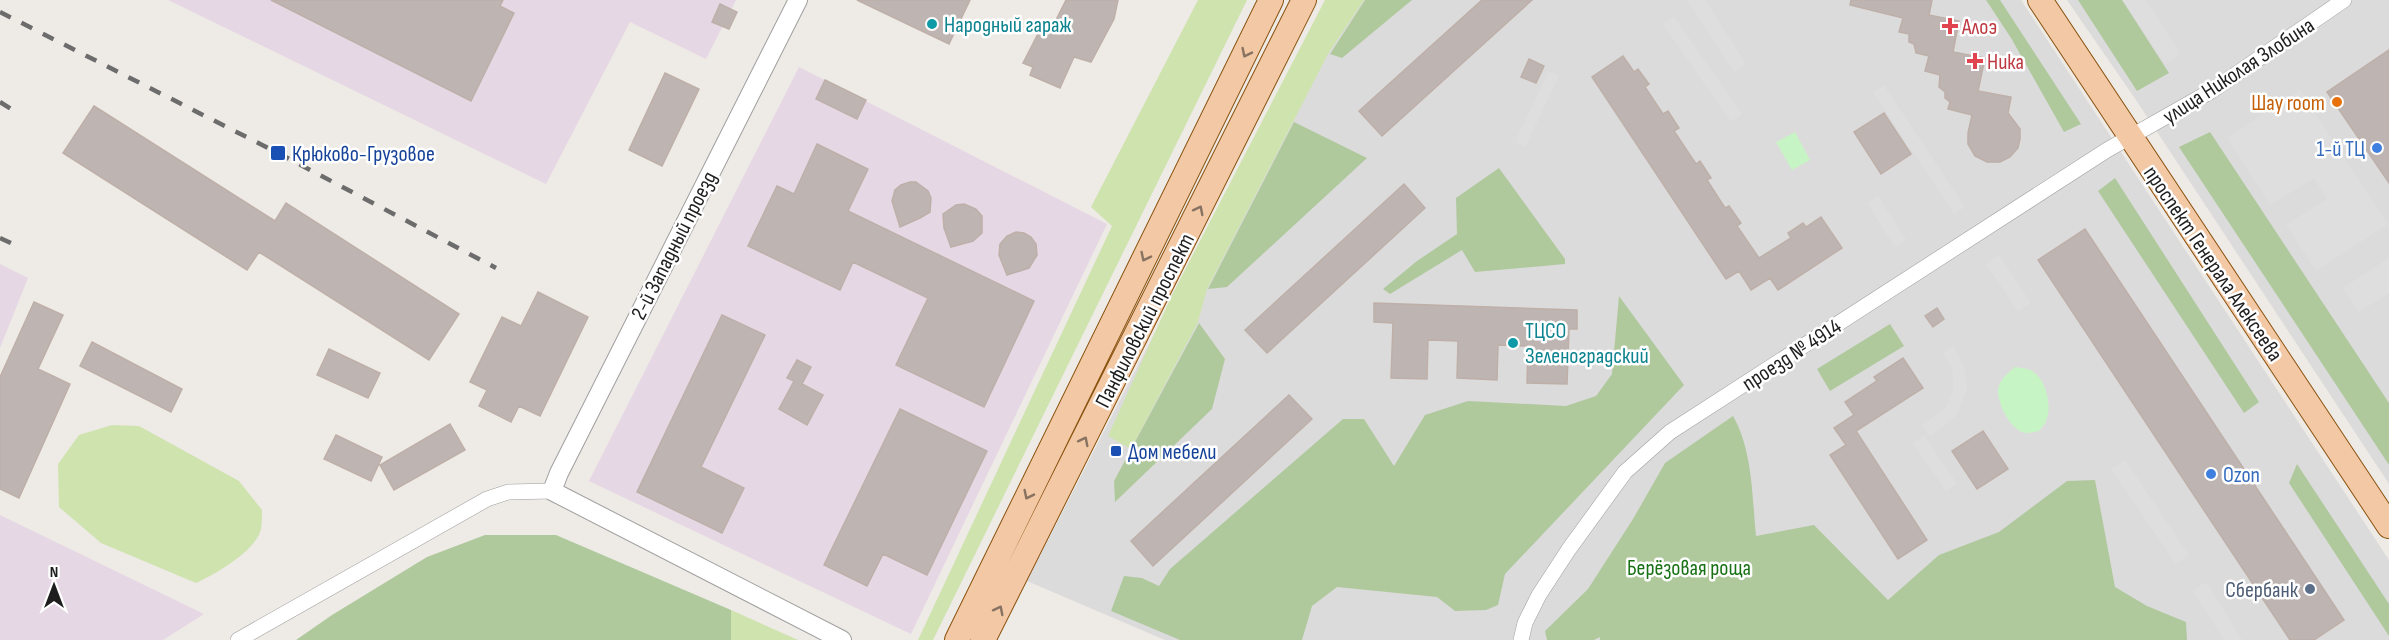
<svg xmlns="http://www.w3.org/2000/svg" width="2389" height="640" viewBox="0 0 2389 640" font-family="'Sofia Sans Condensed',sans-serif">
<rect width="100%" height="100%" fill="#eeeae5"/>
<path fill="#dcdbdb" d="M1326,0h695l368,560v80h-1224l-138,-59z
M2067,0h322v484l-251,-381z"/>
<path fill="#e6d7e5" d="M168,0h568l-30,59 -76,-37 -84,162z
M799,67l308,157 -196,410 -322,-153z
M0,264l28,14 -28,70z
M0,515l204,99 -41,26h-163z"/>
<path fill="#cfe3af" d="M1198,0h49l-314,640h-15l194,-414 -21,-19z
M1325,0h39l-36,54 -121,235 -9,33 -67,127 -23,-13 64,-141z
M112,425l27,1 100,55 23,29c0,6 0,13 -1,19 -5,22 -46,45 -65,54l-95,-40 -42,-36 -1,-43 21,-29z
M731,610l67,30h-67z"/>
<path fill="#afc99d" d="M1365,0h47l-70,58 -12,-4z
M1986,0h14l81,124 -17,8 -53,-94z
M2078,0h44l47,73 -32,18z
M1294,122l73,36 -140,129 -19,2z
M2210,132l179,271v62l-210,-318z
M1499,168l66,91v5l-90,8 -13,-22 -72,44 -7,-5 34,-28 40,-27 -1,-36z
M2115,178l144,224 -15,11 -146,-222z
M1619,296l65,89 -179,189 -7,31 -12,5 -31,1 -18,-14 -100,-10 -25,19 -10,34h-122l-69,-29 13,-35 18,2 17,8 11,-17 173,-150h21l30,47 31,-51 43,-14 98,5 30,-10 16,-22z
M1199,323l26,36 -13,50 -97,93 -1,-21z
M1890,324l14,22 -74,45 -13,-22z
M1733,416c20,35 19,81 23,120l58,-11 74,75 51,-45 60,-23 68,-51 28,-1 20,107 32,19 39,16 1,18h-587v-3l-6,3h-47l-2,-9 43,-42 45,-70 32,-56z
M2297,464l92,140v32l-100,-153z
M485,535h71l175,75v30h-435l36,-25 95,-58z"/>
<path fill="#c7f4c5" d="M1795,132l15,28 -18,10 -16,-28z
M2015,367c5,1 11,1 15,3 15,6 22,34 17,48 -1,5 -5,9 -8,13 -4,1 -10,2 -14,2 -14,-2 -28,-30 -27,-43 1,-10 10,-17 17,-23z"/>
<path fill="#dedede" d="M1687,0h18l41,64 -12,8z
M2123,0h23l35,54 -16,10z
M1674,17l68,97 -11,8 -68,-98z
M1549,71l10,5 -34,71 -10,-5z
M1884,85l81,122 -11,7 -81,-122z
M2300,90l88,134 -72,47 -30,-46 41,-26 -13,-21 -44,27 -43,-67z
M1878,196l28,44 -11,7 -28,-44z
M1999,255l32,48 -13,8 -32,-47z
M2389,258v35l-30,19 -16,-24z
M1953,346l11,20 3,22 -10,27 -27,22 -8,-11 24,-19 8,-20 -2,-18 -9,-15z
M1924,435l33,49 -11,7 -33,-48z
M2125,460l64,95 -13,9 -65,-95z
M2206,582l36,58h-18l-31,-49z"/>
<path fill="#beb5b2" stroke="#beafa8" stroke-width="1.5" d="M271,0h232l-3,6 14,7 -43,88z
M857,0h113l-21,44z
M1066,0h52l-4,19 -23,43 -17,-5 -14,31 -30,-13 3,-8 -10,-4 19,-37 9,4z
M1482,0h50l-150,136 -23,-25z
M1851,0h81l-3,15 30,6 -6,31 32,6 -7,33 33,6 -3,16 12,16v10l-2,9 -8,9 -10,5h-13l-12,-6 -7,-12v-11l4,-18 -24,-6 2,-7 -5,-4v-6l-6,-5 1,-12 -15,-4 4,-15 -13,-3 -2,-9 -5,-2v-8l-10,-2 4,-14 -53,-13z
M720,4l17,8 -8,17 -17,-7z
M2389,50v133l-62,-91z
M1623,56l11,16 4,-3 11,15 -4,3 18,27 5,-3 11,17 -5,3 22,33 4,-3 11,17 -4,2 18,28 4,-2 12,17 -4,3 22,32 32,-20 -3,-5 15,-10 3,4 15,-10 21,31 -64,42 -8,-12 -19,12 -12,-19 -13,8 -134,-202z
M1529,59l15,7 -8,17 -15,-6z
M665,73l34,16 -37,77 -33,-16z
M825,80l41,20 -9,19 -41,-20z
M94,106l181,115 11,-18 173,111 -30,46 -170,-108 -12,18 -184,-117z
M1884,113l27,41 -30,20 -27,-42z
M817,144l51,25 -20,42 186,90 -50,106 -88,-42 32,-67 -75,-36 -13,28 -92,-44 29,-60 17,8z
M910,182h6l12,9 3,7 -1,14 -10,6 -20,9 -8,-26 3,-11 6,-5z
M1404,184l21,24 -158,145 -22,-23z
M964,204l12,5 6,7v17l-9,8 -22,6 -7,-19 -1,-14 13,-9z
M2085,229l259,391 -30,20h-24l-252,-380z
M1016,232l8,1 7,4 5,7 1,11 -8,13 -22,7 -8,-20 1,-11 7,-8z
M538,292l50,25 -48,99 -21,-10 -8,16 -32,-16 8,-16 -17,-8 32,-65 19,9z
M34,302l29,13 -25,54 32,15 -51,114 -19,-9v-112z
M1374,303l203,7v19h-8l-2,55 -40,-1 1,-37 -30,-1 -1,35 -40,-2 1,-37 -30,-1 -1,39 -36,-1 2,-55 -19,-1z
M1937,308l7,11 -11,8 -8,-11z
M722,315l43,20 -64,132 43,21 -22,45 -85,-41z
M92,342l90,47 -11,23 -91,-46z
M329,349l51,24 -12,25 -51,-23z
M1903,358l20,30 -67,43 71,109 -29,19 -68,-104 16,-10 -12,-17 20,-13 -9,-13 32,-21 -3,-4z
M797,360l14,7 -9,17 21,11 -16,30 -28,-16 15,-28 -7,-3z
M1289,395l23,24 -159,147 -22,-25z
M900,409l87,42 -60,124 -44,-21 -16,32 -43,-21z
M450,424l15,26 -71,40 -14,-25z
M1983,431l25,38 -31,20 -25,-38z
M336,435l46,22 -11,24 -47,-22z"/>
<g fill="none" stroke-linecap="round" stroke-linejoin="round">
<defs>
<path id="minor" d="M238,640l249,-141 21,-7 44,-1
M1521,640l4,-17 14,-28 30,-46 56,-77 45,-40 437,-282 106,-60 131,-90"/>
<path id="tertiary" d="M798,0l-239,473 -7,18 290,149"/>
<path id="primary" d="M2040,0l349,526
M957,640l314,-640
M983,640l321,-640"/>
</defs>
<use href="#minor" stroke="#9f9f9f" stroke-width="16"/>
<use href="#tertiary" stroke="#9f9f9f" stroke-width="20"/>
<use href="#primary" stroke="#89520e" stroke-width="26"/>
<use href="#minor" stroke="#fff" stroke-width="15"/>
<use href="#tertiary" stroke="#fff" stroke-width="18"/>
<use href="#primary" stroke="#f3c8a5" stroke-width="24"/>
<path stroke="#6c6c6c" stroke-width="4.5" stroke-dasharray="12 12" stroke-linecap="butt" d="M0,12l278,141 218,115
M0,102l16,10
M0,238l15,7"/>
</g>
<defs><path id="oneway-chevron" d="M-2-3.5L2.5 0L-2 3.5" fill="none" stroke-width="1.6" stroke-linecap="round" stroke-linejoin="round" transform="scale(1.5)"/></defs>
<g stroke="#887362">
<use href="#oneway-chevron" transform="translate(1246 53) rotate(116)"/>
<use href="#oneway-chevron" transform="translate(1199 210) rotate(-63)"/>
<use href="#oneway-chevron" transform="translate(1145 257) rotate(116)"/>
<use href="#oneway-chevron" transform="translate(1084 441) rotate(-63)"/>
<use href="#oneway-chevron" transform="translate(1028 495) rotate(116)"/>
<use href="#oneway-chevron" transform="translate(999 610) rotate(-63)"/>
</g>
<g fill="#0f9aa8" stroke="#fff" stroke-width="2">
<circle cx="932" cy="24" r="6"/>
<circle cx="1513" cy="343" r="6"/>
</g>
<g fill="#e0444e" stroke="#fff" stroke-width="2">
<path d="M1947 17h6v6h6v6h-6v6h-6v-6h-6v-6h6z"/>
<path d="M1972 52h6v6h6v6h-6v6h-6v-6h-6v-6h6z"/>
</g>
<circle fill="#e8710a" stroke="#fff" stroke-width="2" cx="2337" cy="102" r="6"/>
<g fill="#3f7fe0" stroke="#fff" stroke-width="2">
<circle cx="2377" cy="148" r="6"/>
<circle cx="2211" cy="474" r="6"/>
</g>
<g fill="#1a4fb4" stroke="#fff" stroke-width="2">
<rect x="270" y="145" width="16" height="16" rx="3"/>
<rect x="1110" y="445" width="12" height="12" rx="3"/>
</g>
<circle fill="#5c6f8a" stroke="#fff" stroke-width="2" cx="2310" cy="589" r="6"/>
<g text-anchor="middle" stroke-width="5" stroke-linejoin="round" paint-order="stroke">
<g font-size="22" fill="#0d838f" stroke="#fff" text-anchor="start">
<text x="944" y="32">Народный гараж</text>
<text x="1525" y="338">ТЦСО<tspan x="1525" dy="25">Зеленоградский</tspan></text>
</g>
<g font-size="22" fill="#be3a42" stroke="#fff" text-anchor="start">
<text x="1962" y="34">Алоэ</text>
<text x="1987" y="69">Ника</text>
</g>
<g font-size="22" fill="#1e1e1e" stroke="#fff">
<text transform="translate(2238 70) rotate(-33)" y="8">улица Николая Злобина</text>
<text transform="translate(673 245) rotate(-63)" y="8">2-й Западный проезд</text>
<text transform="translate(2214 263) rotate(56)" y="8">проспект Генерала Алексеева</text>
<text transform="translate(1144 320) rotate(-63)" y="8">Панфиловский проспект</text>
<text transform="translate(1791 354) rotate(-33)" y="8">проезд № 4914</text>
</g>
<g font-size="22" fill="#c56008" stroke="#fff" text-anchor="end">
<text x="2325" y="110">Шау room</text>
</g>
<g font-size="22" fill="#366cbe" stroke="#fff" text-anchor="end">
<text x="2365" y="156">1-й ТЦ</text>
<text x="2223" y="482" text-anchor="start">Ozon</text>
</g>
<g font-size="22" fill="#164399" stroke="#fff" text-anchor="start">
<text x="292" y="161">Крюково-Грузовое</text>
<text x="1128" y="459">Дом мебели</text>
</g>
<g font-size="22" fill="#197116" stroke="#fff">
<text x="1689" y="575">Берёзовая роща</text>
</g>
<g font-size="22" fill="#4e5e75" stroke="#fff" text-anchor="end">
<text x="2298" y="597">Сбербанк</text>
</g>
</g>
<g transform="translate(54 586)" stroke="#ffffff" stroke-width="4.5" paint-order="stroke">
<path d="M0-4.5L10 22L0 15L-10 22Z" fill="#1e1e1e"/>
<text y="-9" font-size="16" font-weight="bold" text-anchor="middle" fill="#1e1e1e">N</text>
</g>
</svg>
